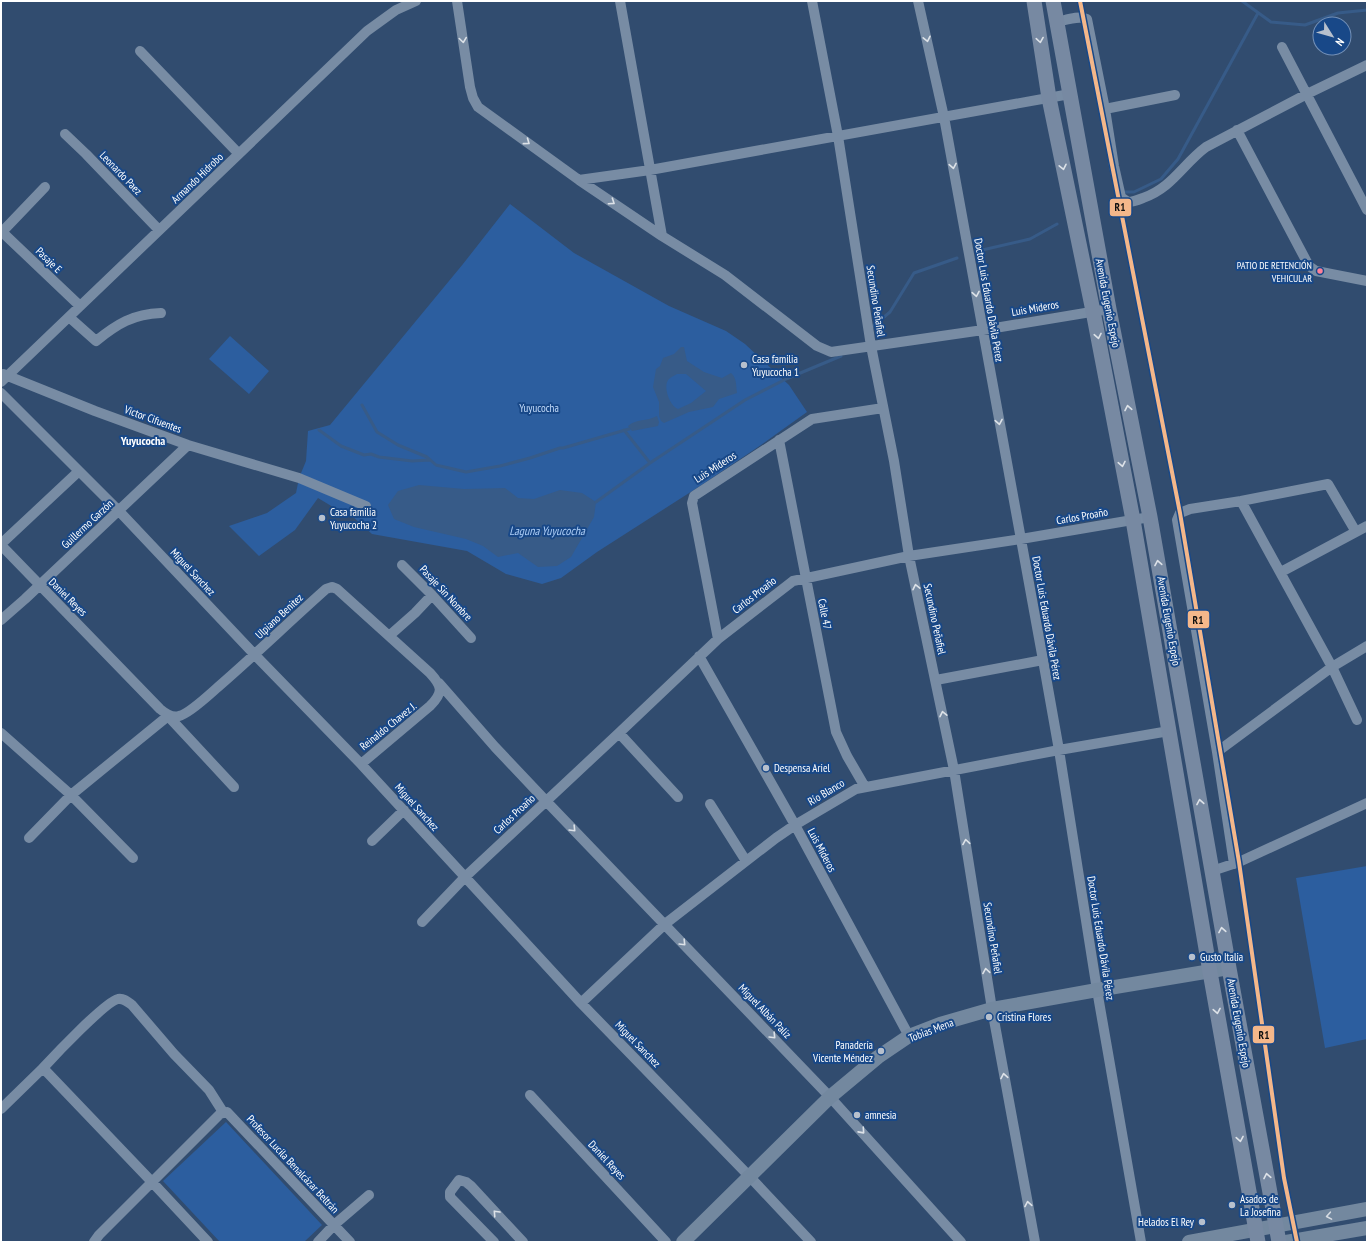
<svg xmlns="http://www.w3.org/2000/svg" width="1368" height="1243" viewBox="0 0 1368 1243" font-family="'PT Sans Narrow',sans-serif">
<rect width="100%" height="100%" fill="#314c6f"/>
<path fill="#2c5e9f" d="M510,204l64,49 95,53 57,25 19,13 44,41 18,27 -46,33 -61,41 -103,66 -36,26 -19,6 -36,-10 -39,-23 -95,-17 -20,-18 -14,-6 -20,-12 -23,32 -36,26 -30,-30 38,-13 29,-20 3,-15 7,-17 2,-30 22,-6 133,-161z
M230,336l39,35 -20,23 -40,-35z
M1367,866v173l-42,9 -29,-170z
M226,1122l96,103 -18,17h-84l-57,-61z"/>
<path fill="#375b88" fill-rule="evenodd" d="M681,347h3l3,14 17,11 18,6 9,-5c6,5 5,13 6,20l-18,6 -6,8 -24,5 -25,11 -3,-2 -2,-5v-14l-6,-15 3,-18 4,-3 3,-8 11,-4zM677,374h9l20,17 -15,12 -13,6c-8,-3 -16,-23 -9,-30 2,-2 6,-4 8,-5z
M657,416l2,6 -1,4 -26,5 -4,-5c9,-8 18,-4 29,-10z
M419,485l45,4 41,-1 13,10 16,1 26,-9 22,3 14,9 -2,15 -23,40 -14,9 -19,1 -20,-14 -20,4 -15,-11 -17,-7 -52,-12 -20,-8 -6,-14 10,-14z"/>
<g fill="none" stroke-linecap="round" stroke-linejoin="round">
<path stroke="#375b88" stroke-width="3" d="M1242,1l29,21 34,3 33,-12 29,-3
M1122,192h12l27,-13 17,-20 80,-146
M978,251l52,-12 27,-15
M872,327l18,-15 24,-39 43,-15
M362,405l15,27 21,13 29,12 9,8 30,7 34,-6 30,-8 30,-10h3l66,-19
M319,430l22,16 23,9 7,-1 8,3 33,4 18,-1
M624,430l26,33
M596,502l54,-39 95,-63 41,-21 55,-23"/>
<path stroke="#788ca4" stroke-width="10" d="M457,1l13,86 3,11 5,9 101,73 83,56 63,39 92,71 14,6 152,-22 126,-21
M620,1l42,235
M812,1l26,135 33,210 23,115 15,95 45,214 38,239 43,233
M918,1l26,116 99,543 16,90 38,240 44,252
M1057,22c9,-2 21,-7 30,-3l18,90 9,57 7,31 7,5c5,0 10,-2 15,-4 29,-10 40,-34 63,-51l101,-53 60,-29
M1282,47l85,163
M140,51l99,103
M1105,109l70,-14
M1237,130l72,136 7,5 51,10
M65,134l21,20 73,76
M579,180l71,-10 420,-76
M1,231l79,75
M1,233l44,-46
M69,317l27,24c21,-17 37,-27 65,-28
M3,374l92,37 93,34 111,33 67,28
M1,382l366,-351 29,-21 20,-9
M1,393l118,118 136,144 106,109 220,239 169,174 61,65
M779,440l57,292 11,24 18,31
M1241,501l91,166 25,53
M1,544l78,-73
M1,545l159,164c6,5 12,9 19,7 10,-2 31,-22 39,-29 37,-32 72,-66 108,-98l6,-2 5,2 93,84c12,13 14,19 0,33l-69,58
M402,565l30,30 39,43
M1281,572l86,-46
M1,620l24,-21 163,-154
M389,636l26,-23 17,-18
M718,639l-26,-136 2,-7 118,-77 71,-11
M699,656l96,169 114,211
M936,680l107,-20
M439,683l56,64 51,54 284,296 131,145
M1,733l70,62 62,63
M619,733l59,64
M1217,752l115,-85 35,-21
M710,804l36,57
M29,838l42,-43 97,-79 66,71
M372,841l32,-31
M1234,864l-17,-112 -40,-232 3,-7 10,-4 51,-8 87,-17 28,48
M1212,871l27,-9 128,-59
M422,922l43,-45 154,-144 99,-94 75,-58 116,-25 112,-17 129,-22
M581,1003l84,-79 111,-86 19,-13 61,-36 203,-39 110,-19
M530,1095l136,147
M1,1109l42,-41
M94,1242l5,-7 121,-121 7,-2 123,130
M208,1242l-56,-60 -109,-114c12,-13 62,-66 75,-69 6,-1 10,3 14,6l42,49 35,36 14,22
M318,1242l16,-17 35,-30
M494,1242l-44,-45v-5l9,-12 7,2 5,4 52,56"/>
<path stroke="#73889f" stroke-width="14" d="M683,1242l147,-145 48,-40 31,-21 31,-12 52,-15 105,-19 132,-22
M1189,1242l178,-33
M1286,1242l81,-14"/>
<path stroke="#7789a2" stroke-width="15" d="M1034,1l15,97 44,213 40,209 77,452 48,270
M1053,1l56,308 41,208 79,451 50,274"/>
<defs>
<path id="rail-1" d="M1080,1l100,512 59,349 45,316 13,64"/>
</defs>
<use href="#rail-1" stroke="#184888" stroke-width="7"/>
<use href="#rail-1" stroke="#f4b78a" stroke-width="4"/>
</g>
<defs><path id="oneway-chevron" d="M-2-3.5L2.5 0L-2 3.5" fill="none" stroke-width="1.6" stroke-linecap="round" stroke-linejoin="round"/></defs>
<g stroke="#dde2e8">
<use href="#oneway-chevron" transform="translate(927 39) rotate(78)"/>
<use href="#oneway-chevron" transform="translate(463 40) rotate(82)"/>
<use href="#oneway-chevron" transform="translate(1040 40) rotate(81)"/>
<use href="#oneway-chevron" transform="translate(527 142) rotate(36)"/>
<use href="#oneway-chevron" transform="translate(953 166) rotate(80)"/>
<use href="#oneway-chevron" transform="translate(1063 167) rotate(78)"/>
<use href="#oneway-chevron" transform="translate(612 202) rotate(34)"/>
<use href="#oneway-chevron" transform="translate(976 294) rotate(80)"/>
<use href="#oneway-chevron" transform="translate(1098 336) rotate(79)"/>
<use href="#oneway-chevron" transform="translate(1128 408) rotate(-101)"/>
<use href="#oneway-chevron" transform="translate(999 422) rotate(80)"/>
<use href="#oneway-chevron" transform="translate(1122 464) rotate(79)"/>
<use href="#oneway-chevron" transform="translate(1158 563) rotate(-100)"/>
<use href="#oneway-chevron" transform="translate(916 587) rotate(-102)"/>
<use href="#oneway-chevron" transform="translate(943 714) rotate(-102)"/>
<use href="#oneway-chevron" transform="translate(1200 802) rotate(-100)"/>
<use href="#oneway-chevron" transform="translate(573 829) rotate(46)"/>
<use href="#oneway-chevron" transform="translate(966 842) rotate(-99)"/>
<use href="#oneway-chevron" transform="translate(1222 930) rotate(-100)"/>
<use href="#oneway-chevron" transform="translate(683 943) rotate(46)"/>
<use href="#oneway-chevron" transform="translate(986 971) rotate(-99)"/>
<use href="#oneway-chevron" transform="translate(1217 1011) rotate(80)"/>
<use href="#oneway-chevron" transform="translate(773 1036) rotate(46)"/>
<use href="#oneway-chevron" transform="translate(1004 1076) rotate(-100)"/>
<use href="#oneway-chevron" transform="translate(862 1131) rotate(48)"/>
<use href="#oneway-chevron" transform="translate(1240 1139) rotate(80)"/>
<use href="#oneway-chevron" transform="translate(1267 1176) rotate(-101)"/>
<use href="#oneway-chevron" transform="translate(1028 1204) rotate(-100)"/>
<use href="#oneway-chevron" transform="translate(496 1213) rotate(-133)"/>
</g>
<use stroke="#d5dbe2" href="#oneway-chevron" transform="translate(1329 1216) rotate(170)"/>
<circle fill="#ff8098" stroke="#184888" stroke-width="1.5" cx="1320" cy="271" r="3.5"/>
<g fill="#b7c0cd" stroke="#184888" stroke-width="1.5">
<circle cx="744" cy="365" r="4"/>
<circle cx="322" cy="518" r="4"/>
<circle cx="766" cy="768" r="4"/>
<circle cx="1192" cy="957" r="4"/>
<circle cx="989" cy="1017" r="4"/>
<circle cx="881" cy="1051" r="4"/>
<circle cx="857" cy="1115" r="4"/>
<circle cx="1232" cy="1205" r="4"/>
<circle cx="1202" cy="1222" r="4"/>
</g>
<g text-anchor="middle" stroke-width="4" stroke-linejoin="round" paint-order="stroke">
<g font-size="10" fill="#fff" stroke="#184888" text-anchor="end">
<text x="1312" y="269">PATIO DE RETENCIÓN<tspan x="1312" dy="13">VEHICULAR</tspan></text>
</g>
<g font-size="11" fill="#fff" stroke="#184888">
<text transform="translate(121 173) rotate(46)" y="4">Leonardo Paez</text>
<text transform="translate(197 178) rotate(-44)" y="4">Armando Hidrobo</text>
<text transform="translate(49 260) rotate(44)" y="4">Pasaje E</text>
<text transform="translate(989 300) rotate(80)" y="4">Doctor Luis Eduardo Dávila Pérez</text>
<text transform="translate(876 301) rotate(81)" y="4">Secundino Peñafiel</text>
<text transform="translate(1108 303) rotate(79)" y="4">Avenida Eugenio Espejo</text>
<text transform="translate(1035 308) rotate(-10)" y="4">Luis Mideros</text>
<text transform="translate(153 419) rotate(20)" y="4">Victor Cifuentes</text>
<text transform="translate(715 467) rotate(-33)" y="4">Luis Mideros</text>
<text transform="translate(1082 516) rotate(-10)" y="4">Carlos Proaño</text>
<text transform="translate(87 524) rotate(-43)" y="4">Guillermo Garzón</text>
<text transform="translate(193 572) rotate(47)" y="4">Miguel Sanchez</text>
<text transform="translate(446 593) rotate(47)" y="4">Pasaje Sin Nombre</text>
<text transform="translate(754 595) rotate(-38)" y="4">Carlos Proaño</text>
<text transform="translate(68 597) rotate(45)" y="4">Daniel Reyes</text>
<text transform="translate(825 614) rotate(79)" y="4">Calle 47</text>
<text transform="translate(279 616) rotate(-43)" y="4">Ulpiano Benitez</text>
<text transform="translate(1047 618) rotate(80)" y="4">Doctor Luis Eduardo Dávila Pérez</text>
<text transform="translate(935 619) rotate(78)" y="4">Secundino Peñafiel</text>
<text transform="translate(1169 621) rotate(80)" y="4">Avenida Eugenio Espejo</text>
<text transform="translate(388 726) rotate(-39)" y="4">Reinaldo Chavez J.</text>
<text transform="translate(826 792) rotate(-31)" y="4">Río Blanco</text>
<text transform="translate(417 807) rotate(48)" y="4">Miguel Sanchez</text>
<text transform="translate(514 814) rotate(-43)" y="4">Carlos Proaño</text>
<text transform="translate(822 850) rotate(62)" y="4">Luis Mideros</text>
<text transform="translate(993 938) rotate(81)" y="4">Secundino Peñafiel</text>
<text transform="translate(1101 938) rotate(81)" y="4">Doctor Luis Eduardo Dávila Pérez</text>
<text transform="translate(765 1011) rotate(46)" y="4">Miguel Albán Paliz</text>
<text transform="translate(1239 1023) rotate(80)" y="4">Avenida Eugenio Espejo</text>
<text transform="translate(931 1030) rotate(-21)" y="4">Tobias Mena</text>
<text transform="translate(638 1044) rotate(46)" y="4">Miguel Sanchez</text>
<text transform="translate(607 1160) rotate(47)" y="4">Daniel Reyes</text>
<text transform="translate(293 1164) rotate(47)" y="4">Profesor Lucila Benalcázar Beltrán</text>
</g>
<g font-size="11" fill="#fff" stroke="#184888" text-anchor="start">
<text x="752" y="363">Casa familia<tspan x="752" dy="13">Yuyucocha 1</tspan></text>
<text x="330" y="516">Casa familia<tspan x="330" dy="13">Yuyucocha 2</tspan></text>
<text x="774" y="772">Despensa Ariel</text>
<text x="1200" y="961">Gusto Italia</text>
<text x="997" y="1021">Cristina Flores</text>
<text x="873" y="1049" text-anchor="end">Panadería<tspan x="873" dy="13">Vicente Méndez</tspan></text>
<text x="865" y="1119">amnesia</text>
<text x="1240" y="1203">Asados de<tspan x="1240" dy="13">La Josefina</tspan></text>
<text x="1194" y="1226" text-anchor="end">Helados El Rey</text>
</g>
<g font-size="11" fill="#c5dcfa" stroke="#184888">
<text x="539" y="412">Yuyucocha</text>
</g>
<g font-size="12" font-weight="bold" fill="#fff" stroke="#184888">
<text x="143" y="445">Yuyucocha</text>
</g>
<g font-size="12" font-style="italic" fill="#abccf5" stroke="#184888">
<text x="547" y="535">Laguna Yuyucocha</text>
</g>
</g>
<g stroke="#184888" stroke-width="1.5">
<rect x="1109" y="198" width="23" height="19" rx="4" fill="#f4b78a"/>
<rect x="1187" y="610" width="23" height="19" rx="4" fill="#f4b78a"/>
<rect x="1252" y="1025" width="23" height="19" rx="4" fill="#f4b78a"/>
</g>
<g font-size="11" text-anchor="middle" font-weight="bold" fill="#111">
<text x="1120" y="211">R1</text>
<text x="1198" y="624">R1</text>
<text x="1264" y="1039">R1</text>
</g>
<rect width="1368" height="1243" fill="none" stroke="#ffffff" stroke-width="4"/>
<g transform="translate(1332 36) rotate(127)"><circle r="19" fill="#184888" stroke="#7491b8"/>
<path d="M0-3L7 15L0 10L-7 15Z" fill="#b7c0cd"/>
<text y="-6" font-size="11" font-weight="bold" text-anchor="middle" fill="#ffffff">N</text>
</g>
</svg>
